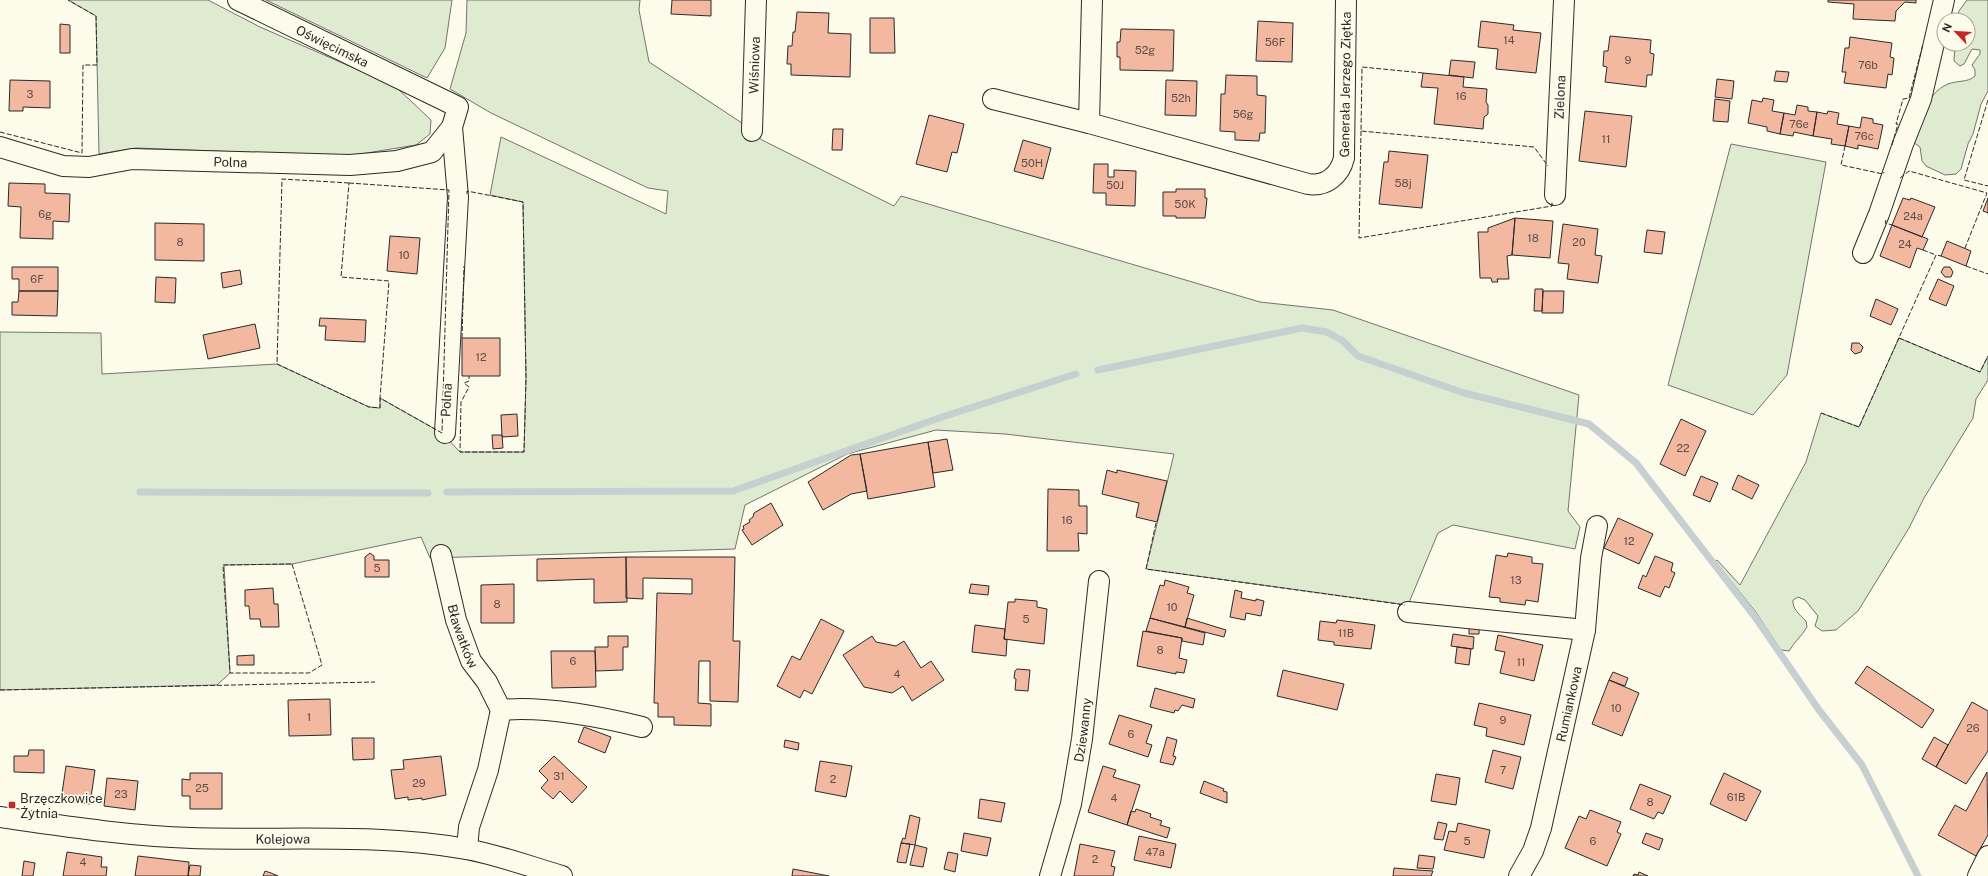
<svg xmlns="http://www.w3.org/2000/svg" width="1988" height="876" viewBox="0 0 1988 876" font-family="'Public Sans',sans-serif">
<rect width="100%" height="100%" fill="#fdfbea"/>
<path fill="#deebd1" stroke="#74746e" d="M68,0h140l52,27 135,59 36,34 -1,14 -14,11 -68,11 -212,-8 -37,6 -3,-138z
M266,0h186l-7,48 -18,30z
M467,0h173l-1,10 10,52 90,59 23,19 132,66 7,-10 359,106 73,8 246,85 -11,116 12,16 -5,22 -122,-24 -15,8 -30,72 -262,-36 28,-115 -169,-20 -69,-4 -89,24 -102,51 -10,44 -305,9 -9,-21 -129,27 -68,1 6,108 -13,12 -217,5v-358l101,1 1,41 175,-10 92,43 11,1v-10l62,35 18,19h64l2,-74 -3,-176 -33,-7 11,-58 165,77 2,-23 -20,-3 -157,-75 -41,-24 16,-56z
M1967,0h21v91l-7,13 -8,30 -5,10 -7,25 -5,5 -11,1 -19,-9 -4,-5 -2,-14 -7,-5c7,-21 13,-49 35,-58 10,-4 19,-1 27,-8v-6l-3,-5 8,-11v-4l-8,-1 -8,15 -4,2 -6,-5 1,-17h13v-24h-12l3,-9z
M1731,144l95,18 -39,213 -34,40 -85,-30z
M1899,338l81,34 8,-16v24l-12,19 -3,19 -49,80 -15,30 -51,83 -22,19 -14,1 -7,-5 3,-10 -13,-16 -7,-3 -5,3c-1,9 7,15 13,21l1,6c-5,9 -13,15 -18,24l-8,-1 -26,-39 -40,-50 2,-1 23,25 66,-123 15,-49 38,14z"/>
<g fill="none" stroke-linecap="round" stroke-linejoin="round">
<path stroke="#c7d0d0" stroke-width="7" d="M1098,370l204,-42 25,4 16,9 15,15 106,37 125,31 47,39 119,154 64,93 43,55 56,111
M140,492l288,1
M447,492l286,-1 209,-74 134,-43"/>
</g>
<path fill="#f2b8a0" stroke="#2b2b2b" d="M672,0h39v16l-40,-2z
M1828,0h88v3l-11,-1 -9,9 -1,10 -42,-2 1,-15 -26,-2z
M797,12l32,1 -1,20 23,1 -1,43 -59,-2v-11h-4l1,-18h4l1,-14h2z
M870,18h24l1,35h-25z
M1258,21l35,2 -1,39 -36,-1z
M1481,21l33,4 -1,5 28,3 -5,40 -40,-4 2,-20 -20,-2z
M60,24l10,1v28h-10z
M1121,29l53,1 -1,41 -53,-1v-13h-3v-15h3z
M1610,36l41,4 -1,13 4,1 -2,21h-5l-1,12 -41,-5 2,-15 -4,-1 1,-15h4z
M1850,37l42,6 -2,14 4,1 -2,17 -4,-1 -2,14 -42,-5 2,-11h-4l3,-24h4z
M1451,60l24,2 -2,16 -24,-3z
M1776,71l13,1 -2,10 -13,-1z
M1423,73l41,4 -1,10 24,2 -1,13 2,3v9l-4,3 -1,12 -49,-5 4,-36 -17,-1z
M1226,75l31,1v19l9,1 -1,37h-5l-1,8 -24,-1v-8l-15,-1 1,-37h4z
M1717,79l17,2 -2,18 -17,-2z
M10,80l40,1v27l-27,-1v4h-14z
M1166,80l31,1 -1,35 -31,-1z
M1763,98l11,2 -2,11 12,2 -4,21 -13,-3v-4l-19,-4 4,-23 10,2z
M1715,99l15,2 -2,21 -15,-1z
M1797,105l11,2v4l9,1 -4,24 -19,-4 -1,4 -13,-2 4,-21 11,2z
M1585,111l47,5 -6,51 -47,-6z
M1828,111l11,2 -2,11 12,2 -4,20 -14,-2 1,-5 -19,-3 4,-24 10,2z
M929,115l35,9 -7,29 -5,-1 -5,20 -31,-8z
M1862,117l11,2v4l10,2 -5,24 -20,-4v4l-13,-3 4,-20 11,2z
M833,129h10l-1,21h-10z
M1023,140l28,8 -8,31 -29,-8z
M1389,151l39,4 -6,53 -43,-4 5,-42h4z
M1094,164h14v13h6v-7l22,1 -1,35 -29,-1v-12h-13z
M9,183l36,1v9l25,1 -1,28 -16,-1v18l-33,-1 1,-31 -13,-1z
M1176,189h29v9h2l-2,20h-29v-2h-13v-24h13z
M1903,198l7,2 1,-2 24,9 -13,30 -30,-12z
M1988,198v15l-5,-2z
M1515,218l38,3 -3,37 -38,-3z
M1515,218l-3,37 -5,1 2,23h-12l1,3h-6l-1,-4h-11l-2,-46h10v-4z
M155,223l49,1v37l-49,-1z
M1563,224l35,5 -3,26 7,1 -4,27 -31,-4 2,-15 -11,-1z
M1892,225l36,14 -5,11 -6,-2 -7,20 -30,-12z
M1647,230l18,2 -3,22 -18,-2z
M390,236l30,2 -3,36 -30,-3z
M1947,241l24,10 -5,15 -25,-10z
M12,267h46v24h-39v-12h-7z
M1944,267h6l3,5 -2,5h-6l-4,-5z
M240,270l2,14 -19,4 -2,-15z
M156,277l20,1 -1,25 -20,-1z
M1938,279l16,7 -8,20 -17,-7z
M1535,289h8l-1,22h-8z
M19,291h39l-1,25 -45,-1v-13h6z
M1543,291h21l-1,22h-21z
M1876,299l22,10 -7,16 -21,-9z
M320,318l46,2 -1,22 -40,-2 1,-14h-7z
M255,324l5,24 -52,11 -5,-24z
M462,338h38v38h-38z
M1852,343h7l4,4 -2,5 -6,2 -4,-4z
M517,414l1,22 -16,1 -1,-22z
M1681,419l25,12 -21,45 -25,-12z
M492,435h10l1,13 -10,1z
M947,439l6,31 -20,3 -5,-31z
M928,442l7,45 -67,12 -8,-45z
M860,454l7,37 -16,3 -28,16 -15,-28 43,-27z
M1107,470l10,3v-3l50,11 -10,41 -21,-5 3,-14 -37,-9z
M1738,475l21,10 -7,14 -20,-10z
M1701,476l17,7 -8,19 -17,-7z
M1048,489l31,1v16h8v28l-9,-1 1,18h-32z
M771,503l12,22 -31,20 -10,-15 2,-1 -1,-3 7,-4 -1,-2 4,-3 1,-4z
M1618,518l35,16 -14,30 -35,-16z
M370,553l4,3v4h15v17h-24v-20z
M1508,553l24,4v6l11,1 -5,38 -12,-2 -1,5 -25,-3v-4l-11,-1 7,-42 11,2z
M1655,556l18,7 -2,8 4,2 -6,15 -4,-2 -5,11 -22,-9 5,-13 3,2z
M626,557h109l-2,84h7l-2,61 -28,-1v-40h-11l-1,42 13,1v22l-37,-1v-8h-16v-14h-4l3,-110 35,1v-15l-49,-1v21l-17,-1z
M626,557l1,45 -33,1v-24l-57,2v-22z
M1165,580l24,7 -2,6 7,2 -9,32 -35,-9 10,-33 4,1z
M514,584v39h-33v-38z
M971,584l18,2 -1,9 -19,-2z
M273,588l1,16h4l1,23h-18l-1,-8h-10l-1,-13h-4v-16z
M1235,590l7,2 -1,6 15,3v-2l8,2 -3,15 -15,-3 -1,7 -15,-3z
M1015,599l22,2v6l10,2 -3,35 -40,-5 4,-37h7z
M1150,618l55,15 -2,12 -21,-4v-3l-36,-7z
M1187,618l39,12 -2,7 -39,-10z
M821,619l23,12 -32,63 -8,-4 -4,8 -23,-12 15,-30 8,4z
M1337,620l38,5 -4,24 -37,-4v-3l-16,-2 2,-19 16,2z
M975,625l30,4 -1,10 3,1 -1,16 -34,-4z
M1469,627l10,1v6h-10z
M1143,631l39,7 -3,20 8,2 -3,13 -8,-1v2l-39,-8z
M1453,634l21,3 -1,12 -22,-3z
M1498,635l45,10 -9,36 -34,-8 5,-21 -10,-2z
M608,636h20v11h-5v23l-27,1 -1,-24h13z
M872,636l4,6 20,4 8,-5 17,27 10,-7 13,19 -32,21 -9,-15 -11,7 -28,-6 -21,-32z
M1457,647l14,2 -2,16 -14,-2z
M551,651h44l1,36 -44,1z
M254,655v10h-17v-9z
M1867,666l67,44 -12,18 -67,-45z
M1017,669l13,1 -2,21 -13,-1 1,-11 -2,-1 1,-7z
M1283,670l61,14 -7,26 -60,-14z
M1613,672l15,6 -3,8 -16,-6z
M1609,680l30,13 -17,43 -30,-12z
M1155,688l40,11 -2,9 -11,-3 -4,6 -3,-1 -1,3 -24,-6z
M330,699l1,36 -42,1 -1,-36z
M1972,702l16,9v40l-22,33 -30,-17z
M1479,703l52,12 -7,30 -38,-9 1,-8 -13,-3z
M1119,715l33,10 -6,18 6,2 -4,12 -39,-13z
M584,727l27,10 -6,16 -27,-11z
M1167,737l10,3 -4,16 3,1 -3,8 -13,-3z
M1934,737l14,8 -12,22 -14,-8z
M352,738h22v21l-21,1z
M785,740l14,3 -1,7 -14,-3z
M29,750h15v23l-30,-1v-16h14z
M1493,750l28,7 -8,32 -28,-7z
M441,756l5,39 -24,5v-2l-14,2v-3l-13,2 -4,-29 13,-1 -1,-9z
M554,756l33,31 -15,16 -12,-12 -7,8 -12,-11 7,-8 -9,-9z
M820,761l32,5 -6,31 -31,-6z
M66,766l29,4 -5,34 -29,-4z
M1103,766l13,4 -3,7 27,8 -13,40 -39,-13z
M1987,772l1,63 -12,21 -38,-21 17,-30 11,6z
M190,773h32v36h-32v-13h-8v-17l8,1z
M1724,773l37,18 -15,30 -36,-17z
M1436,774l24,4 -4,27 -25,-4z
M107,778l31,3 -3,29 -31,-4z
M1204,781l20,8 -1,2 4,1v11l-27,-10z
M1640,784l31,12 -8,18 -5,-2 -4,7 -24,-10z
M980,799l25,4 -4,19 -23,-4z
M1136,809l15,5 -1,3 12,4 -2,4 10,3 -3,10 -40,-13 4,-14 4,1z
M1590,810l31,12 -4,10 4,2 -14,32 -42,-18 14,-32 7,3z
M910,815l10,3 -5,27 -14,-2 2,-5 2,1z
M1438,822l9,2 -4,16 -9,-1z
M1458,823l32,7 -6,28 -40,-8 5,-19 7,1z
M964,833l27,5 -4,18 -26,-5z
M1646,833l17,6 -4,11 -17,-7z
M1139,836l37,8 -5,24 -37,-8z
M901,843l9,1 -4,19 -9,-1z
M1080,844l35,7 -4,15 4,1 -2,9h-39z
M915,845l12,3 -4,19 -13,-2z
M67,852l35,5 -1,10h6l-1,9h-43z
M948,852l10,2 -3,18 -11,-3z
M1419,855l16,2 -2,12 -16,-1z
M138,856l51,6 -1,14h-53z
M24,861l11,2 -2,13h-11z
M190,865l11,1 -1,10h-12z
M1394,868l23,2 16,1 -2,5h-38z
M793,869l36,7h-37z
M265,871l6,2 7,3h-15z
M1639,872l9,4h-15l1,-2 4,1z"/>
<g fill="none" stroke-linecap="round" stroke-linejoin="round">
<defs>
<g id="street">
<path id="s1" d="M238,0l220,107 -6,20 6,70 -13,236"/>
<path id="s2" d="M993,99l96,24 219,61c18,3 32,-9 36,-26l2,-158"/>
<path d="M1089,123l3,-123"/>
<path id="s3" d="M752,131l4,-131"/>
<path id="s4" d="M0,147l63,19 26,1 43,-8 218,6 47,-4 35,-9 20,-25"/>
<path id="s5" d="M1555,195l9,-195"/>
<path d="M1863,253l16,-39 24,-70 18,-45 23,-99"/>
<path id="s6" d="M441,555l15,65 15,41 16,21 14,28 -13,60 -19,57 -2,22"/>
<path d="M1408,612l177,18"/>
<path d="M501,710c42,-4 100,7 141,17"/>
<path id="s7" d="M0,817c63,9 128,19 192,21 92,3 184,-5 274,11 33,6 65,18 96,27"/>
<path id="s8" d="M1050,876l21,-72 11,-65 17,-158"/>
<path id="s9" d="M1519,876l14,-25 8,-23 44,-198 6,-72 6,-32"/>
<path d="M1978,876l10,-20"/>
</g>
</defs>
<use href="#street" stroke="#2b2b2b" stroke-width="22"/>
<use href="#street" stroke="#fdfbea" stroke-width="20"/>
<path stroke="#2b2b2b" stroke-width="1" stroke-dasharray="5 2" stroke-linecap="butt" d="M1423,73l-61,-6 -1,64 173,16 14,19
M1988,100l-24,80 24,6
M1361,131l-2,107 193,-32v-5
M0,132l82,21 1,-88h14l-1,-49 -28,-16
M1892,145l6,-21h-2l7,-25 6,-1 14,-54
M1845,146l-4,19 42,9 1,-2
M1900,178l9,-7 78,22 -22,55
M349,183l100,7 -7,243 -62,-35 9,-117 -48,-4z
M349,183l-67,-4 -5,185 92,43 11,1v-10
M467,194v-3l56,11 3,176 -2,74h-64l1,-50 8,-15 -5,-4 5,-2v-5
M1886,220l-1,3 7,2
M1923,250l13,5
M1966,266l22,8
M462,338l2,-72
M1899,338l81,34 8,-16
M1821,413l38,14 77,-172 5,1
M1156,523l-10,46 259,36
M292,564l30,101 -13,8h-79l-7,-108z
M0,690l375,-8"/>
</g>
<rect fill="#c62828" stroke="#fdfbea" stroke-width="1.5" x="8" y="801" width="8" height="8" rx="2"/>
<g text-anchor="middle" stroke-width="3" stroke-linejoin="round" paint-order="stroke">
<g font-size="11" fill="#5d4e48">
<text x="1509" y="44">14</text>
<text x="1275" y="46">56F</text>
<text x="1145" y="54">52g</text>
<text x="1628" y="64">9</text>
<text x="1868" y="69">76b</text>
<text x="30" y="98">3</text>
<text x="1461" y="100">16</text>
<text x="1181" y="102">52h</text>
<text x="1243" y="118">56g</text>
<text x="1799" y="128">76e</text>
<text x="1864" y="140">76c</text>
<text x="1606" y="143">11</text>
<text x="1032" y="167">50H</text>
<text x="1403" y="187">58j</text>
<text x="1115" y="189">50J</text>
<text x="1185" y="208">50K</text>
<text x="45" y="218">6g</text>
<text x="1913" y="220">24a</text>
<text x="1533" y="242">18</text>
<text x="180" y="246">8</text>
<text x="1579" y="246">20</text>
<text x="1905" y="248">24</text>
<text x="404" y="259">10</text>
<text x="37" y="283">6F</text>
<text x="481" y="361">12</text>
<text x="1683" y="452">22</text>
<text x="1067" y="524">16</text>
<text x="1629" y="545">12</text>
<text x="377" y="572">5</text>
<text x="1516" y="584">13</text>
<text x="497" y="608">8</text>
<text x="1172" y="611">10</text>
<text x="1026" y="623">5</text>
<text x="1346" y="637">11B</text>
<text x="1160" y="654">8</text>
<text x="573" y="665">6</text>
<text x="1521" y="666">11</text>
<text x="897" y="678">4</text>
<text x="1616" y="712">10</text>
<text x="309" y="721">1</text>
<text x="1503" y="724">9</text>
<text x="1973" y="732">26</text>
<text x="1131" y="738">6</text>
<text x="1503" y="774">7</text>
<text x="559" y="780">31</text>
<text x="833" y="783">2</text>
<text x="419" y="787">29</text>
<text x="202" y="792">25</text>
<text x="121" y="798">23</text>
<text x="1736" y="801">61B</text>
<text x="1114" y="802">4</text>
<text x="1650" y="806">8</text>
<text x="1467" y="845">5</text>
<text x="1593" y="845">6</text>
<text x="1155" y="856">47a</text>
<text x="1095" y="863">2</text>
<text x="83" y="866">4</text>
</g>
<g font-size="13" fill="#2b2b2b" stroke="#fdfbea">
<text dy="5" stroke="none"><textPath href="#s1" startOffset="105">Oświęcimska</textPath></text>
<text dy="5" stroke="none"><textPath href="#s3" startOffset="66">Wiśniowa</textPath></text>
<text dy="5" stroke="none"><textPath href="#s2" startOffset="449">Generała Jerzego Ziętka</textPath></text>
<text dy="5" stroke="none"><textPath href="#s5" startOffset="98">Zielona</textPath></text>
<text dy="5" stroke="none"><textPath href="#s4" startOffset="234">Polna</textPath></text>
<text transform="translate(446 400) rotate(-87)" y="5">Polna</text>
<text dy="5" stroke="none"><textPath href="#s6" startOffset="84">Bławatków</textPath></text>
<text dy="5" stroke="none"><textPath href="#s9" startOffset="180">Rumiankowa</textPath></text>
<text dy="5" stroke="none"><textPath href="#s8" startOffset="150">Dziewanny</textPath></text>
<text dy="5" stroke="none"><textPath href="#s7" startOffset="284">Kolejowa</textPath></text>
</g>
<g font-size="13" fill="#2b2b2b" stroke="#fdfbea" text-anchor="start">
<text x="20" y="803">Brzęczkowice<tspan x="20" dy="15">Żytnia</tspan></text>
</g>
</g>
<g transform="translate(1956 32) rotate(295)"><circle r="19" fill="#fdfbea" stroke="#a9a89e"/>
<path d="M0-3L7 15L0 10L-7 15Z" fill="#c62828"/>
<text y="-6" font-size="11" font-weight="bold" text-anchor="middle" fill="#2b2b2b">N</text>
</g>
</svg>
